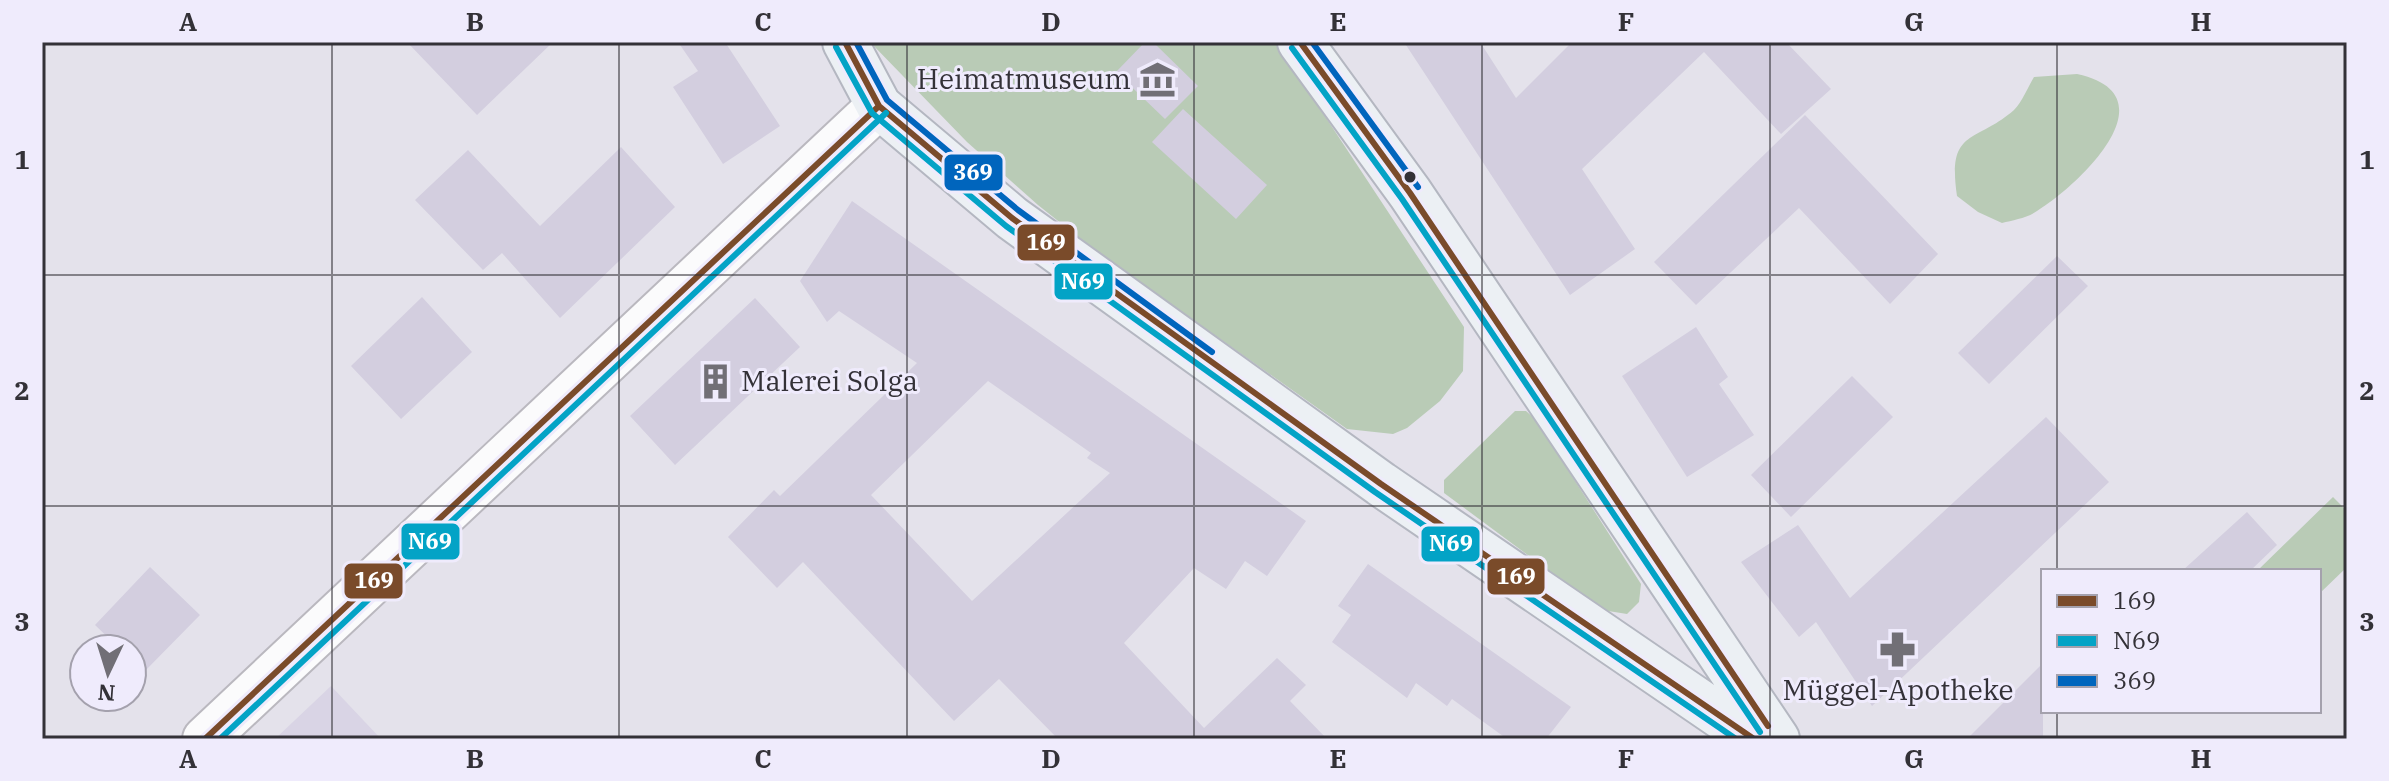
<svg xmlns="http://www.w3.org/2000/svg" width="2389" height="781" viewBox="0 0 2389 781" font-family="'IBM Plex Serif',serif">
<rect width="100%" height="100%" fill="#e4e2eb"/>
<path fill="#d9d4e5" d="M331,686l50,53h-106z"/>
<path fill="#b9cbb6" d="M870,42h406l188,285 -1,44 -23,30 -33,27 -14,6 -46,-5 -255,-181 -54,-43 -71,-63z
M2077,74c97,21 2,111 -40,137 -10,7 -24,9 -35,12l-24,-11 -21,-16c-10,-68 18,-52 57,-86 8,-8 14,-23 20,-33z
M1515,411h11l10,9 105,164 -2,18 -12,12 -25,-4 -158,-117v-13z
M2333,497l14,14v56l-28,27v-23h-62z"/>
<path fill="#d3cedf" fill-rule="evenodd" d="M407,42h146l-76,73z
M678,42h47l55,84 -57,38 -50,-77 25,-16z
M1145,42h8l45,44 -33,33 -49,-47z
M1404,42h76l36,56 56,-56h214l45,47 -50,45 -77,-82 -122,117 53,80 -65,46z
M1183,109l84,76 -31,34 -84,-77z
M1805,115l133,139 -48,50 -91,-96 -103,97 -42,-43z
M621,147l54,60 -115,111 -58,-65 -19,17 -68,-70 53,-50 72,76z
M852,201l454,320 -39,55 -22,-15 -19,28 -32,-21 -70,75 80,85 73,-70 29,27 -16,16 37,38h-269l-59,-60 -45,42 -151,-159 -26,26 -49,-51 46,-47 6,6 137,-133 -78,-52 -12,11 -27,-41zM988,381l103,72 -4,5 23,15 -138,128 -101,-106z
M2057,256l31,30 -99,98 -31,-31z
M422,297l50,55 -71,67 -50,-53z
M755,298l45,49 -125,118 -45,-49z
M1696,327l32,50 -9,7 35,51 -67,42 -65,-101z
M1852,376l41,41 -102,100 -40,-42z
M2046,417l63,65 -237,224 -56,-84 -17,15 -58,-75 57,-37 52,73z
M2247,512l30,33 -27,26h-68z
M1368,564l203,143 -25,32h-39l-55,-40 -5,7 -31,-23 -9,15 -75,-56 19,-27 -13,-9z
M150,567l50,48 -56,57 -12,-12v-11h-12l-25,-24z
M2043,663v76h-76z"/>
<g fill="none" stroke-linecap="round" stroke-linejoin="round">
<defs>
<path id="minor" d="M205,739l674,-633"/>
<path id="major" d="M845,42l34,64 133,112 369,266 373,255
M1300,42l110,151 367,546"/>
</defs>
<use href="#minor" stroke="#bab8bf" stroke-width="48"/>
<use href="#major" stroke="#b4b7c1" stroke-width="48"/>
<use href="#minor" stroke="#fbfbfc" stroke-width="44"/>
<use href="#major" stroke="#ecf0f4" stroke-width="44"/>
<defs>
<path id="bus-1" d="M845,42l34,64 133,112 369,266 373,255
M1300,42l110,151 358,533
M205,739l674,-633"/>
<path id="bus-2" d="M836,47l36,66 134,113 369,266 361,247
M1292,48l110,151 358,533
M220,739l666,-626"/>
<path id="bus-3" d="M856,42l31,58 131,110 194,142
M1312,42l106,145"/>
</defs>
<use href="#bus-1" stroke="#efebfc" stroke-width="12"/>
<use href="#bus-2" stroke="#efebfc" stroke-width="12"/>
<use href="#bus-3" stroke="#efebfc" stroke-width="12"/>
<use href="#bus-1" stroke="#7a4b2a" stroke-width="6"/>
<use href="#bus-2" stroke="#03a3c6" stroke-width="6"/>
<use href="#bus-3" stroke="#0065bd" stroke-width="6"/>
</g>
<path fill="none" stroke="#333137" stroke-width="2" stroke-opacity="0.55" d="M332,42v697M619,42v697M907,42v697M1194,42v697M1482,42v697M1770,42v697M2057,42v529M42,275h2305M42,506h2305M2057,711v28"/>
<defs>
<symbol id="museum-bare" viewBox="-9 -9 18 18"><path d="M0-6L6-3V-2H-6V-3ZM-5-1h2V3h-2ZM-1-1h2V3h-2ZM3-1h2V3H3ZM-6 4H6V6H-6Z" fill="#716f76" stroke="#efebfc" stroke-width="2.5" paint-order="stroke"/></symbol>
<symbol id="building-bare" viewBox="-9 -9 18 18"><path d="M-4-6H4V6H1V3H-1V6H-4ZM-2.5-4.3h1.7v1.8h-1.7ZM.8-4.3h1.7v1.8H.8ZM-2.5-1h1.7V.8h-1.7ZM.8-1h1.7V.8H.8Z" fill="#716f76" stroke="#efebfc" stroke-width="2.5" paint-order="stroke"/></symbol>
<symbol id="pharmacy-bare" viewBox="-9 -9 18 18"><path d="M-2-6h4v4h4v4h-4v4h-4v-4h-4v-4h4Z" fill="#716f76" stroke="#efebfc" stroke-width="2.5" paint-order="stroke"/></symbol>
</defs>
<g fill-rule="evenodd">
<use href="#museum-bare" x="1132" y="54" width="51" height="51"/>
<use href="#building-bare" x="690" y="356" width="51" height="51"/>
<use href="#pharmacy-bare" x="1872" y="624" width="51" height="51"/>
</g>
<circle fill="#333137" stroke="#efebfc" stroke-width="3" cx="1410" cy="177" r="7"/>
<g text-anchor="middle" stroke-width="6" stroke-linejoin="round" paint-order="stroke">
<g font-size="28" fill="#333137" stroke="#efebfc" text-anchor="end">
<text x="1131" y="89">Heimatmuseum</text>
<text x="741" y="391" text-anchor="start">Malerei Solga</text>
<text x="1898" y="700" text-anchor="middle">Müggel-Apotheke</text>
</g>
</g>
<g stroke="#efebfc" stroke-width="3">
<rect x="943" y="153" width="61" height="39" rx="8" fill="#0065bd"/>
<rect x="1016" y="223" width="60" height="39" rx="8" fill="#7a4b2a"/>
<rect x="1053" y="262" width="61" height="39" rx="8" fill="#03a3c6"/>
<rect x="400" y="522" width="61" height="39" rx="8" fill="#03a3c6"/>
<rect x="1420" y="525" width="61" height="38" rx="8" fill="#03a3c6"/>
<rect x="1486" y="557" width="60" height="39" rx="8" fill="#7a4b2a"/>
<rect x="343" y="562" width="61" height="38" rx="8" fill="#7a4b2a"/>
</g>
<g font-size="22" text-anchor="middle" font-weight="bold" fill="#fff">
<text x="973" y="180">369</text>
<text x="1046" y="250">169</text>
<text x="1083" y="289">N69</text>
<text x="430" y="549">N69</text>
<text x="1451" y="551">N69</text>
<text x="1516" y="584">169</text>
<text x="374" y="588">169</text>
</g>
<rect width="2389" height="781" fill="none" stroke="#efebfc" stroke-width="88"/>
<rect x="2041" y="569" width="280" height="144" fill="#efebfc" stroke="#a4a1ad" stroke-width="2"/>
<rect x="2057" y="595" width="40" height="12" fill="#7a4b2a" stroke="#a4a1ad" stroke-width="2"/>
<text x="2113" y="609" font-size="24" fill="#333137">169</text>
<rect x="2057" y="635" width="40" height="12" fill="#03a3c6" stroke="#a4a1ad" stroke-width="2"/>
<text x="2113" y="649" font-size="24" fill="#333137">N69</text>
<rect x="2057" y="675" width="40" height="12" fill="#0065bd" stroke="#a4a1ad" stroke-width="2"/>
<text x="2113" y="689" font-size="24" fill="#333137">369</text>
<g transform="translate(108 673) rotate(184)"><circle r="38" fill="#efebfc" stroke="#a4a1ad" stroke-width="2"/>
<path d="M0-6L14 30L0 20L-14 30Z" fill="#716f76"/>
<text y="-12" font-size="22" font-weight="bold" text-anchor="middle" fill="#333137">N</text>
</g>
<rect x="44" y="44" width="2301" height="693" fill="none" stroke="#333137" stroke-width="3"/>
<g font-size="26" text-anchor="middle" font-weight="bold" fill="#333137">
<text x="188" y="31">A</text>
<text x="475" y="31">B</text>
<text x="763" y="31">C</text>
<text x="1051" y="31">D</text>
<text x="1338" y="31">E</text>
<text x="1626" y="31">F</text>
<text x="1914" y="31">G</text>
<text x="2201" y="31">H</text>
<text x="22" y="169">1</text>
<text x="2367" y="169">1</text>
<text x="22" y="400">2</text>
<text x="2367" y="400">2</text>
<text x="22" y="631">3</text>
<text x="2367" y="631">3</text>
<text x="188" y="768">A</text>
<text x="475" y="768">B</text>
<text x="763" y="768">C</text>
<text x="1051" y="768">D</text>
<text x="1338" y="768">E</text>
<text x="1626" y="768">F</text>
<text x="1914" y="768">G</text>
<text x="2201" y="768">H</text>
</g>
</svg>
